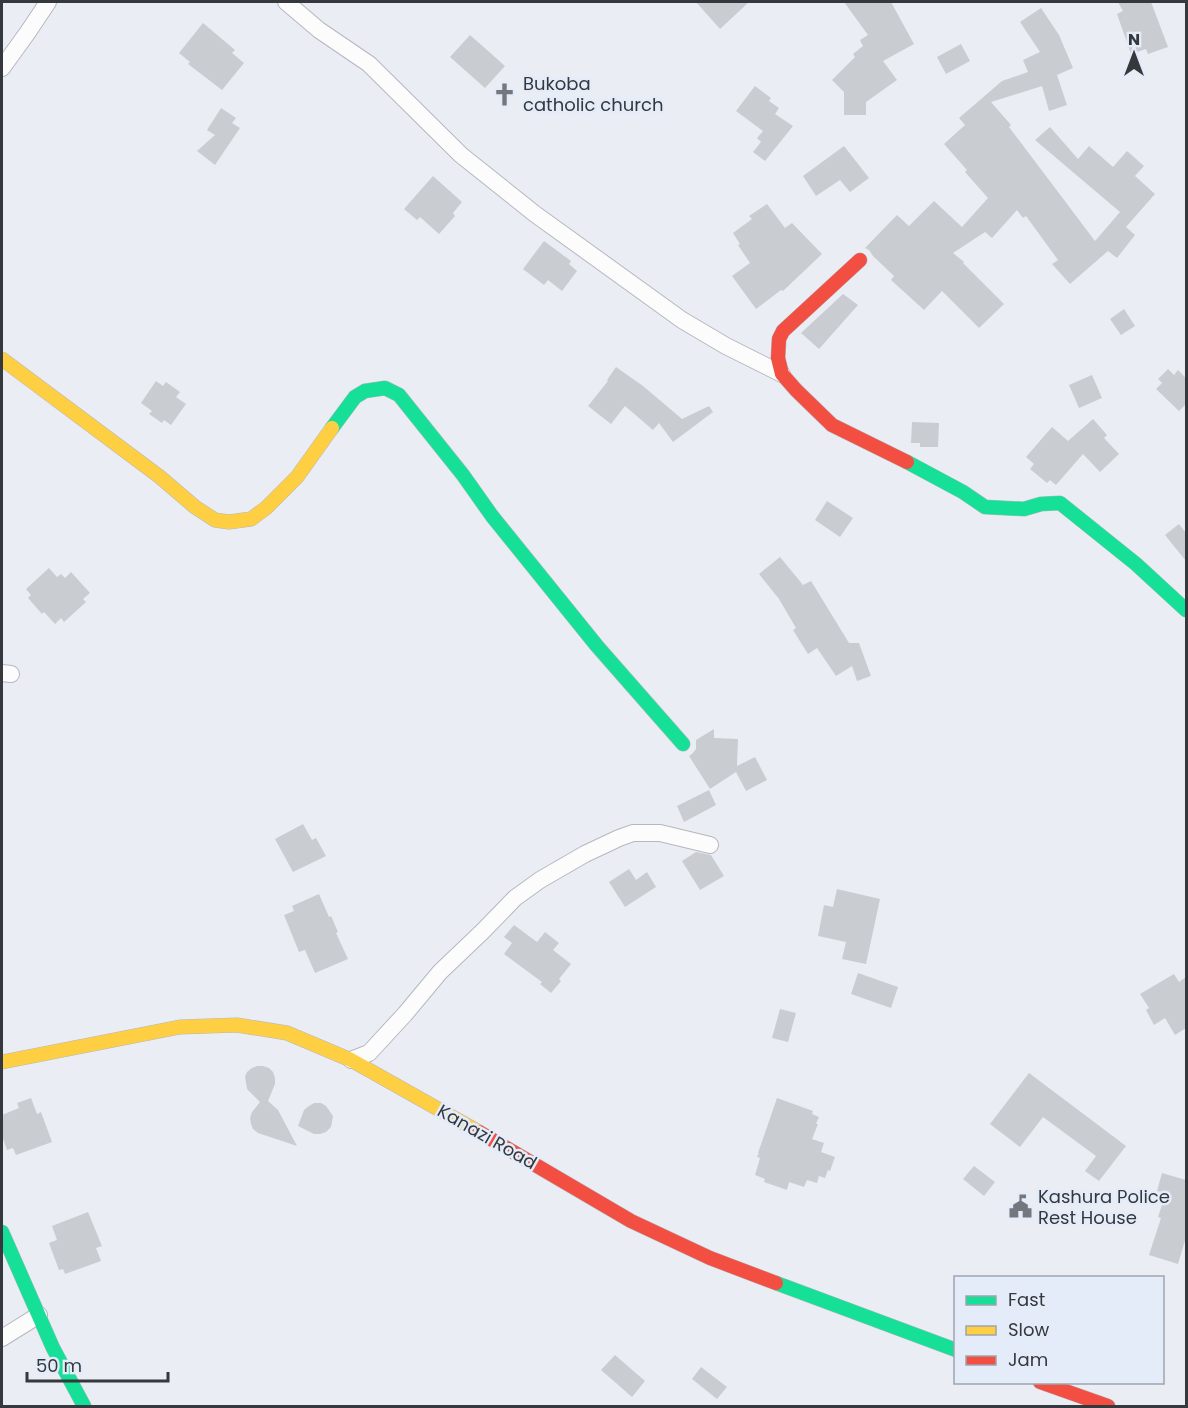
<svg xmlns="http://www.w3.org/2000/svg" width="1188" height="1408" viewBox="0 0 1188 1408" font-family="Poppins,sans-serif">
<rect width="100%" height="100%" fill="#eaedf4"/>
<path fill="#c9cdd2" d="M696,2h53l-29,27z
M844,2h47l23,42 -31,17 14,19 -31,22v13h-22v-23l-12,-12 23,-23 -2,-3 10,-8 -3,-6 8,-5z
M1118,2h33l17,45 -20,7 -2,-5 -15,5 -14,-40 6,-3z
M1041,8l18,27 14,33 -16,7 10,30 -18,6 -7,-25 -51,16 20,23 -2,2 86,114 25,-29 -85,-72 15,-13 28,32 11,-13 24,21 14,-16 17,15 -9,10 20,18 -29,33 9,8 -18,23 -9,-7 -38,33 -18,-20 6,-4 -32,-44 -3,2 -6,-8 -25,28 -7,-6 -32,21 11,9 -1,1 41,41 -25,24 -37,-37 -18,19 -33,-30 3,-4 -21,-20 -4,-6 -4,-2 32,-33 12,11 25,-25 28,26 26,-29 -23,-26 2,-2 -23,-26 21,-19 -6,-7 43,-37 26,-9 -5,-12 17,-8 -20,-30z
M203,23l32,27 -3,3 12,10 -22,27 -34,-26 2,-2 -11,-9z
M470,35l35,31 -20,22 -35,-31z
M961,44l9,17 -24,13 -9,-17z
M755,86l16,12 -2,3 10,7 -4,6 18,12 -28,35 -12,-9 8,-10 -4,-4 6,-7 -27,-20z
M221,108l15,10 -4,5 8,5 -25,37 -18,-14 18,-16 -8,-5z
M844,146l25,32 -19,14 -10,-12 -24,16 -13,-20z
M433,176l29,26 -9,11 2,3 -16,18 -19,-17 -3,3 -13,-11z
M767,204l18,24 7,-5 30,31 -39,37 -2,-1 -25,19 -24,-33 18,-13 -12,-18 2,-1 -7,-11 19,-14 -3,-3z
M544,241l27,20 -2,3 8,7 -15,20 -14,-11 -4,5 -21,-16z
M843,294l15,11 -39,44 -18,-16z
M1124,309l11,17 -14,9 -11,-16z
M616,367l27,19 39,33 27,-13 4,6 -40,30 -14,-19 -6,7 -28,-24 -14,18 -23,-18 20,-25 -1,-1z
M1168,369l6,6 4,-5 8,8v26l-7,7 -23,-22 6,-6 -4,-4z
M1092,375l10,23 -23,10 -10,-23z
M156,381l7,5 3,-4 14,10 -4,5 10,7 -15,21 -7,-5 -2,3 -13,-9 3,-3 -11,-8z
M1093,419l14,16 -3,3 15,16 -19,18 -17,-18 -27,31 -6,-5 -3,3 -17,-14 4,-5 -8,-7 26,-30 16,14z
M912,422l27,1 -1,24h-18v-4h-9z
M827,501l26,17 -13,19 -25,-17z
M1179,524l7,9v28l-21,-26z
M780,557l23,28 8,-4 38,62h10l12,33 -14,5 -5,-15 -16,10 -19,-28 -9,6 -15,-24 3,-2 -17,-29 -20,-25z
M49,568l8,9 4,-3 4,4 6,-6 19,21 -7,6 3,3 -22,20 -3,-4 -6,6 -11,-12 -2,2 -14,-16 3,-3 -5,-6z
M714,729v9l24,1 -1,27 18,-9 12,23 -21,11 -10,-19 -26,17 -21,-33 3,-2 4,-5v-9z
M709,790l7,15 -32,17 -7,-16z
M303,824l9,16 4,-2 10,18 -33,16 -18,-33z
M696,852l15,3 13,21 -24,14 -18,-29z
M629,869l7,11 11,-8 9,15 -31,20 -16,-25z
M837,889l43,10 -14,65 -24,-5 4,-17 -28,-6 6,-31 9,2z
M319,894l10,23 2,-1 7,16 -2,1 12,26 -33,14 -10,-23 -6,2 -15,-37 10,-4 -2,-5z
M514,925l23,17 8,-10 14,11 -6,7 18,14 -12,15 2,2 -10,12 -11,-9 2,-2 -38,-28 8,-11 -8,-6z
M858,973l40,14 -7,21 -40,-14z
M1174,974l5,8 7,-5v51l-11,7 -10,-17 -11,7 -8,-15 3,-2 -9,-14z
M780,1009l16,4 -8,29 -16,-4z
M257,1066h6l6,2 4,4 2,6v6l-7,17 10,9 19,36 -39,-13 -5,-4 -2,-5 -1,-6 2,-6 8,-10 -13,-13 -2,-12 2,-5 5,-4z
M1029,1073l97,73 -27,35 -14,-10 11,-15 -53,-39 -23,30 -30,-23z
M31,1098l6,16 4,-2 11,30 -36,13 -3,-7 -6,2 -5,-14v-21l17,-7 -2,-5z
M777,1098l36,13 -1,3 7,3 -3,7h2l-6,15 12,4 -3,9 14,5 -5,14 -2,-1 -3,8 -6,-2 -2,7 -10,-3 -3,7 -15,-5 -2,8 -23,-8 1,-3 -10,-4 5,-17 -3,-1 2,-4h-1z
M314,1103h7l5,3 7,10 -2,11 -5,5 -6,2h-6l-16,-8 6,-16 5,-4z
M974,1166l21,16 -11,14 -21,-17z
M1162,1173l24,7v57l-8,27 -29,-9 12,-37 -3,-1 8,-24 -9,-2z
M88,1212l14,34 -6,2 5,13 -36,13 -2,-5 -4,1 -10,-27 8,-3 -5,-14z
M615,1355l30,26 -13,16 -31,-27z
M701,1367l26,20 -10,12 -25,-20z"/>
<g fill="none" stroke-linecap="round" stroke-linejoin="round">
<defs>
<path id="street" d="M286,2l33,28 50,34 92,91 74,59 147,106 44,26 56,28
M2,68l26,-36 20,-30
M2,673l9,1
M351,1060l18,-7 36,-39 35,-42 43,-41 32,-33 25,-18 45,-26 34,-16 14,-5h27l50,12
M2,1338l37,-23"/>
<path id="fast" d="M332,428l23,-31 10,-6 20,-3 14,7 64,80 29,41 105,130 86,98
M907,462l56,30 22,15 39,2 17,-5 19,-1 76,61 50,46
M2,1232l51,116 31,58
M776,1283l180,67"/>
<path id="slow" d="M2,359l158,118 35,30 20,13 14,2 22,-3 15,-11 31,-31 35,-49
M2,1062l178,-35 57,-2 50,8 64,27 128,72"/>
<path id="jam" d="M860,260l-77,71 -4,8 -1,19 4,16 14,16 36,35 75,37
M479,1132l152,89 79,37 66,25
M1040,1382l68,24"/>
</defs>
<use href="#street" stroke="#b5b8be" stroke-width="18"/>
<use href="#fast" stroke="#b5b8be" stroke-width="15"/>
<use href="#slow" stroke="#b5b8be" stroke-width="15"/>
<use href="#jam" stroke="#b5b8be" stroke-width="15"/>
<use href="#street" stroke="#fcfcfd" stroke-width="16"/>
<use href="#fast" stroke="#16e098" stroke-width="14"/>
<use href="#slow" stroke="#ffcf43" stroke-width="14"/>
<use href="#jam" stroke="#f24e42" stroke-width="14"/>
</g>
<defs>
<symbol id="church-bare" viewBox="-9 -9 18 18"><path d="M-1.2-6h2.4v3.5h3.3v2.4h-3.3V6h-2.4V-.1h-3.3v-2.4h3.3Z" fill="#74777d" stroke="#e5ecf9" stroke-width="2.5" paint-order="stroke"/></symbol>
<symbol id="civic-bare" viewBox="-9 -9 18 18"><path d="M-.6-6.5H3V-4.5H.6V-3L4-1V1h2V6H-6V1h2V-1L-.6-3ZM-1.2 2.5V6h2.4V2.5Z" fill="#74777d" stroke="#e5ecf9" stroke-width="2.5" paint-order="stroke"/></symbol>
</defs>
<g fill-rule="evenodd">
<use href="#church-bare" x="488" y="78" width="33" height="33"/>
<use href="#civic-bare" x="1004" y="1190" width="33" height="33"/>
</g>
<g text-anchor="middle" stroke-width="5" stroke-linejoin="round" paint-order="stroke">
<g font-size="18" fill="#35383d" stroke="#e5ecf9" text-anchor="start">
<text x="523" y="90">Bukoba<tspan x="523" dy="21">catholic church</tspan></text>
<text x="1038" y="1203">Kashura Police<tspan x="1038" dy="21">Rest House</tspan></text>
</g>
<g font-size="18" fill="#35383d" stroke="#e5ecf9">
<text transform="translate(487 1137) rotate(30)" y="6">Kanazi Road</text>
</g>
</g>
<rect width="1188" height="1408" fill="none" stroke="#35383d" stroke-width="6"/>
<rect x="954" y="1276" width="210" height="108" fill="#e5ecf9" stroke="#9fa4ae" stroke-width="1.5"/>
<rect x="966" y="1296" width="30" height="9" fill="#16e098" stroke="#9fa4ae" stroke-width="1.5"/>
<text x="1008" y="1306" font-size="18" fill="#35383d">Fast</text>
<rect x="966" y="1326" width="30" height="9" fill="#ffcf43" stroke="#9fa4ae" stroke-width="1.5"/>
<text x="1008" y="1336" font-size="18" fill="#35383d">Slow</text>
<rect x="966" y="1356" width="30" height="9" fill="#f24e42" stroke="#9fa4ae" stroke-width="1.5"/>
<text x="1008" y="1366" font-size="18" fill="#35383d">Jam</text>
<g transform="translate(1134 54)" stroke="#e5ecf9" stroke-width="4.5" paint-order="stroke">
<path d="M0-4.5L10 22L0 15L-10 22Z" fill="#35383d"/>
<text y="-9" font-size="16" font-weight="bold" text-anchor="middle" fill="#35383d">N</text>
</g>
<path d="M27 1372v9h141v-9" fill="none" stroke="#35383d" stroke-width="3"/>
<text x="36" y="1372" font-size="18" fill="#35383d" stroke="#e5ecf9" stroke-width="4.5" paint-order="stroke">50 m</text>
</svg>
